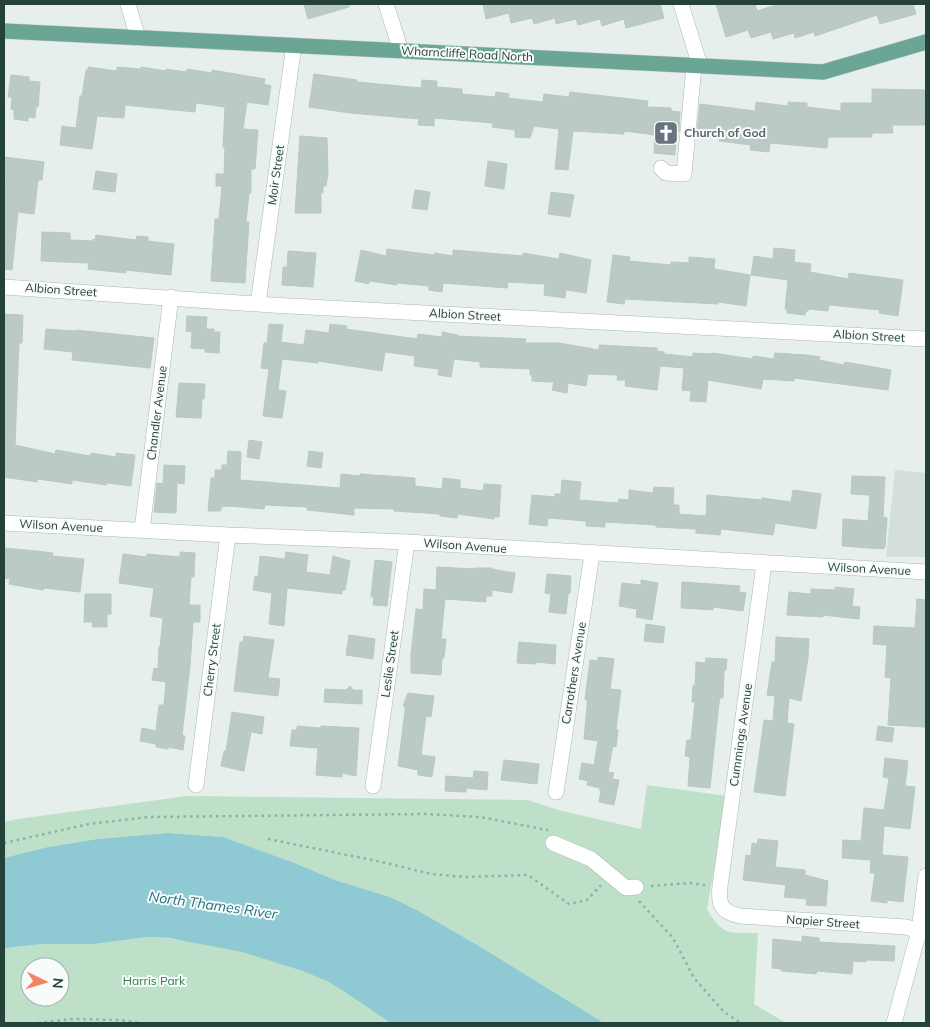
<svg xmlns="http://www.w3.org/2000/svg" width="930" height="1027" viewBox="0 0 930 1027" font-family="Mulish,sans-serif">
<rect width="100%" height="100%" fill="#e6efeb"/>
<path fill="#d4dfda" d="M895,470l31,3v84h-40z"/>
<path fill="#bfe0c8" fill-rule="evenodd" d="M647,785l80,11 -20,113c16,27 21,24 51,24l-4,71 32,19h-182l-125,-77 -62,-36 -27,-13 -55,-17 -43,-18 -69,-25 -55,-4 -71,6 -49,8 -44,11v-36l14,-3 169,-23 340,4 35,11 79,18z
M146,937c57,3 129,18 181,44 23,11 44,27 64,42h-387v-83zM30,967h30v30h-30z"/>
<path fill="#8ec9d4" d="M168,833l55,4 69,25 43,18 55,17 27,13 62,36 125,77h-213l-49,-33 -15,-9 -24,-10 -61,-19 -73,-14 -23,-1 -53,7h-52l-37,4v-90l44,-11 49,-8z"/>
<path fill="#bbcac4" stroke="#b8c9c2" d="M304,4h45v3l-41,12z
M483,4h177l4,14 -38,10 -2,-9 -22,7 -2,-7 -22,6 -2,-6 -20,5 -1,-6 -21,6 -2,-6 -21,5 -2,-10 -23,6z
M716,4h39l2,7 22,-7h134l3,10 -36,10 -3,-9 -62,21 -1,-4 -19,6 -1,-5 -21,6 -2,-7 -20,6 -3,-8 -22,7z
M88,67l29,4v-4l24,2v-2l25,4v-2l20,3 1,-3 25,4v-3l53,9 -1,5 7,2 -3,19 -21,-3 -4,27 15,1 -3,39h-4v24h-2l-3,29h3l-4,61 -34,-2 4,-62h4l3,-33h-6v-12h8l1,-27h-2l2,-40 -29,-4 -1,9 -70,-7 -1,13 -27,-2 -5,33 -32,-4 2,-19 14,2 4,-32h2l4,-26h2z
M314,74l43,6v2l64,6 1,-8 15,1v6l25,2v5l33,3 1,-5 13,2 -1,4 35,4 1,-8 25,3 1,-5 78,9 -1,6 24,1v3l9,1 -1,20 -3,-1 -1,24 -21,-2 1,-18 -31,-4v3l-51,-3 -5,39 -13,-1 4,-40 -25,-3 -4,12 -15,-1v-7l-23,-3 1,-4 -59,-5v8l-16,-1 1,-6 -69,-6 -41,-6z
M11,75l18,2v4l11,1 -2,25h-2l-1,11 -7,-1v4l-14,-2v-9l-3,-1 1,-12h-4z
M872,89l54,1v35h-34l1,8h-21v4h-44l-1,11 -57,-5 -1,9 -19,-2 1,-5 -32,-4 1,-4 -23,-3 3,-30 55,7 1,-9 32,4v-4l19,1v4l34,4v-8h31z
M300,136l27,2 1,35 -2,13h-3v7l-2,-1v21h-26z
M4,157l40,5 -2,18h-4l-4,34 -16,-2 -6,58 -8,-1v-74l2,-19 -2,-1z
M488,161l19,3 -3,25 -19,-3z
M96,171l21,3 -2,18 -22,-3z
M415,190l15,2 -3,18 -15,-2z
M551,192l23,3 -4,22 -22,-3z
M42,232l28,1v7l23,1v-2l2,1 1,-5 40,5 1,-4 11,1v4l26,3 -3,31 -45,-5v3l-38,-4 1,-6 -48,-2z
M774,248l21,2 -1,12 17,2 -1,8 38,7 1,-6 54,7 -5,36 -19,-3 1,-3 -51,-5 -1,6 -19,-2 -1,2h-2l-1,4 -18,-2v-4h-2l3,-29 -37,-5 3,-19 19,3z
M387,249l47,6 1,-2 18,3v-6l70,6v-3l36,6 1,-6 31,7 -5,33 -20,-3 -1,8 -21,-3 1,-11 -37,-2 -1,6 -64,-5 -1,9 -13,-2v-4l-32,-3v2l-28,-4v3l-14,-3 6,-31 25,6z
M288,251l28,2 -3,34 -31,-2 1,-18h4z
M613,255l17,2 -1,4 42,4v-3l18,1v-6l26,2 -1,10 36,6 -4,31 -28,-4v2l-93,-5 -1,5 -17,-2z
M5,314l18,1 -1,28h-3l-4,102 40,9 1,-4 34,6 1,-3 25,4v-4l19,2 -4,31 -24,-3 -1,2 -34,-5v4l-34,-5 -1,3 -33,-5z
M187,316l20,1 -1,12h8v3h6l-1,21 -14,-1v-3l-14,-1 1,-16 -6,-1z
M269,324l14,1 -2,17 23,3 2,-15 23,3 1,-9 17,2 -1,3 71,10 1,-5 24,3v-5l16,3 -1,1 69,3 -1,4h34l40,7v-5l58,3v3l7,1v2l29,3v-4l19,1v-1l41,6v-3l21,3 1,-6 32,2 13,2 -1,3 25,5 1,-3 46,8 -3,20 -94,-12v3l-31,-2 -2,10 -53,-9 -2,22 -16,-1 1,-10 -9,-1 2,-22 -24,-2 -3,24 -32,-4 1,-6h-9l1,-5 -30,-1 -2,12 -18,-3 -1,10 -15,-3 2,-8 -22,-1v-6h-2v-6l-50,-2v-5l-26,-3 -3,18 -13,-2 1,-6 -25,-3 1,-10 -30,-4 -3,19 -64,-10v2l-36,-4 -4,31 8,1 -4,27 -19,-2 6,-47 -8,-1 3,-25h3z
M46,329l29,2 1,-1 78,8 -4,30 -78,-8 1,-8 -29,-3z
M179,383l26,1 -1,15h-2l-1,19 -25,-1z
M249,440l13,2 -3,17 -12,-2z
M228,451l13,1 -1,28 100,8 1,-14 19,2v-2l55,4v8l27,3 1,-11 17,2v8l23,3 1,-7 17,1 -2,32h-5v2l-36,-5 -1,4 -17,-2v-2l-46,-3v-2l-40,-1v7l-47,-5v-3l-42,-2 -1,4 -35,-3 -8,1v4h-13l3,-33h4v-8h7v-5h5z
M309,451l14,2 -2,15 -14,-2z
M164,465l21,1 -1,18 -7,-1 -1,30 -22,-1 3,-29 6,1z
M852,476l33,1 -2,40 4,1 -2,29 -2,2 -41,-3 1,-27 25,2 2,-26 -19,-1z
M562,480l19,2 -2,18 39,3 1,-4 10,1v-10l24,3 1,-6 20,1 -1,17h6v9l27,2 1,-21 55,5v-2l29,4 2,-12 28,4 -5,35 -41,-6 -2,12 -52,-6 -1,6 -24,-2v-4l-40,-2v-2l-51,-3v5l-19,-1v-5l-38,-3 -1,8 -18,-2 3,-29 23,2v-3h6z
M4,548l32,3 17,2 -1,3 32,3 -4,33 -36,-4 -1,2 -34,-6 1,-5 -6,-1z
M180,552l15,1 -1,24h-3l-2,28h11v17h-7l-3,44 -8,69 3,1 -2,14 -15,-3v2l-12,-2v-3l-16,-3 2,-13 14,3 3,-26h5l2,-23 -14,-2 2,-12 4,1 1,-22h1l3,-29 -13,-2 4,-28 -35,-5 4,-29 23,3 1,-3 33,3z
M286,552l22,3 -2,17 24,3 3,-19 17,5 -5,29h-3v4l-55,-6 -3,38 -15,-2 3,-31 -19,-3 2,-14 3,1 2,-21 25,3z
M375,560l17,2 -5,44 -14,-1 1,-8h-3z
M437,567l37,2v-1h18v1l23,4 -3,20 -20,-3v6h-6v6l-41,-3 -4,40h5l-2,19h-2l-1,17 -30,-2v-19l5,-45 7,1 1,-21 12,1z
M547,574l24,2 -1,17 -2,1 -2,20 -17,-2 2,-18 -6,-1z
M641,580l17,3 -6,37 -16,-3 1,-8 -18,-3 3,-23 19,2z
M682,582l58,4 -1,6 7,1 -3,18 -30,-4v3l-32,-2z
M835,587l19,2 -2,17 8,1 -1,12 -36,-4v2l-36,-2 2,-23 22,2v-5l24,1z
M85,594h26v20h-4v13h-15l1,-5h-9z
M917,599l9,1 -1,127 -37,-2 3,-47 -6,-1 2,-32 -14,-1 1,-18 41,2z
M646,624l19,3 -2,16 -19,-2z
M349,635l26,4 -2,20 -27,-4z
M244,636l30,4 -6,38 12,1 -2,17 -44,-5 6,-49h3z
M776,637l33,2 -1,19 -7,43 -12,-3 -2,25 7,1 -9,72 -31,-4 10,-72 9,1 2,-25 -8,-1 5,-33h3z
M519,642l37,3 -1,19 -19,-2v2l-19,-1z
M598,657l16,2 -4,30 11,1 -5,39 2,1 -2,17 -3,-1 -5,26 6,1 -2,6 7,1 -5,25 -15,-3 2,-12h-2l1,-2 -13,-3 1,-4 -9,-2 3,-16 12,2 4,-24 -14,-2 3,-32v-7l-2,-1 5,-39 8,1z
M706,658l21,1 -1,11 -2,1 -1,27h-3l-1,5 -9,85 -22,-2 2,-29 -5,-1 2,-16h4l4,-38h-3l1,-17 2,1 1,-24 9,1z
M350,686l3,4h9v14l-38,-2 1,-13 21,1z
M408,693l26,3 -3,21 -5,-1 -5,39 14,2 -3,20 -14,-2v-5l-20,-4 7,-55v-5h-2z
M232,712l32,5 -2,17 -11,-2 -7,39 -23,-5 3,-15h2z
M297,726l24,2v-2l38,2 -3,48 -14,-3v4l-26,-2 2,-27 -28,-2 2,-16h5z
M878,726l16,2 -2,14 -16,-2z
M885,758l23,3 -3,25 10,1 -5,42 -26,-3 -2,29 26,2 -5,45 -16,-2v3l-16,-2 4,-28h-5l1,-13 -29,-2 1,-18 18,1 3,-33 20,2 5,-32 -6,-1z
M504,760l35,4 -2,20 -36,-4z
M474,771l14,1 -1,18 -21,-2v4l-21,-1 1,-15 27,2z
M758,839l20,2 -3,26 30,3v5l23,6 -2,25 -20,-1 1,-6 -23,-2 2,-12 -43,-5 3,-25 5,1 1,-13 5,1z
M802,936l17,2v4l76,4 -1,15 -28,-1v2l-13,-1 -1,13 -35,-3 -1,3 -35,-3v-2l-9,-1 1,-29 29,3z"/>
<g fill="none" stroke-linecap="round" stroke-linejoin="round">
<defs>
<path id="minor" d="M128,4l10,34
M386,4l15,47
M681,4l19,62
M661,168l5,5 18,1 10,-108
M4,287l267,18 655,34
M258,304l36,-259
M4,523l224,12 179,7 519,30
M142,530l29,-233
M764,564l-44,322c-2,18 1,26 20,30l166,11 20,6
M196,785l32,-250
M373,786l34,-244
M556,792l36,-238
M553,843l38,16 35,29 10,-1
M894,1023l25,-92 7,-55"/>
<path id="major" d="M4,31l819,41 103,-30"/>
</defs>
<use href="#minor" stroke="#a8b8b2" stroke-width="16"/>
<use href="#major" stroke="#c2cac8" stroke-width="16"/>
<path stroke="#86b3a5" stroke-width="2.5" stroke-dasharray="2.5 4" stroke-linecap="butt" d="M268,839l114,23 49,12 33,3 64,-2 41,29 18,-4 14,-15
M4,843l85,-19 59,-7 278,-3 54,3 68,13
M651,886l39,-3 15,2
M639,901l34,37 21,40 30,34 17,11
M38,1023l35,-4 47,1 20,3"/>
<use href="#minor" stroke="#fff" stroke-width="15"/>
<use href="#major" stroke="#6aa596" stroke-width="15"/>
</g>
<defs>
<symbol id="church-square" viewBox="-11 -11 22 22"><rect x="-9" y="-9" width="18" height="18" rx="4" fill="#6b7280" stroke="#f7fbf9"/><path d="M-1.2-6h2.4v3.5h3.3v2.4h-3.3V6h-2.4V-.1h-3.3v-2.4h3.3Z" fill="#fff"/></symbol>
</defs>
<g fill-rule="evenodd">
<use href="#church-square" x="652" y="119" width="28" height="28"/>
</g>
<g text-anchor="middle" stroke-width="4" stroke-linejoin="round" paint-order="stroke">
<g font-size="12" fill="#24423a" stroke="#f7fbf9">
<text transform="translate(467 54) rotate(3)" y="4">Wharncliffe Road North</text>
<text transform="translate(276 175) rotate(-82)" y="4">Moir Street</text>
<text transform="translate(61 290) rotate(4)" y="4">Albion Street</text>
<text transform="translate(465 315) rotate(3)" y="4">Albion Street</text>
<text transform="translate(869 336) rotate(3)" y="4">Albion Street</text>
<text transform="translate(157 413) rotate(-83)" y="4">Chandler Avenue</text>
<text transform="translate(61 526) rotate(3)" y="4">Wilson Avenue</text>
<text transform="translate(465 546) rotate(4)" y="4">Wilson Avenue</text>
<text transform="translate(869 569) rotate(3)" y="4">Wilson Avenue</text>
<text transform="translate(212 660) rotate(-83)" y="4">Cherry Street</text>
<text transform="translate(390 664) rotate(-82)" y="4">Leslie Street</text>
<text transform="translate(574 673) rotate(-81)" y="4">Carrothers Avenue</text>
<text transform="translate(741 735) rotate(-82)" y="4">Cummings Avenue</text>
<text transform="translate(823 922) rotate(4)" y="4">Napier Street</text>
</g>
<g font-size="12" font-weight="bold" fill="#5b616d" stroke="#f7fbf9" text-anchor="start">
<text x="684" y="137">Church of God</text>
</g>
<g font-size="12" fill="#2d7a4b" stroke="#f7fbf9">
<text x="154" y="985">Harris Park</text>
</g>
<g font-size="14" font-style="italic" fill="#1c6f80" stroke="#f7fbf9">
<text transform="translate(213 905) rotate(8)" y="5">North Thames River</text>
</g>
</g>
<rect width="930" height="1027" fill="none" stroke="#24423a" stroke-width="10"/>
<g transform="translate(45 982) rotate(95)"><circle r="24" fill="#f7fbf9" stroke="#a3b1ad"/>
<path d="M0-4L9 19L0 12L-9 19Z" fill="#f4845f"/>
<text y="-8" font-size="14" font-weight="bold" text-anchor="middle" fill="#24423a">N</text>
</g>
</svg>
